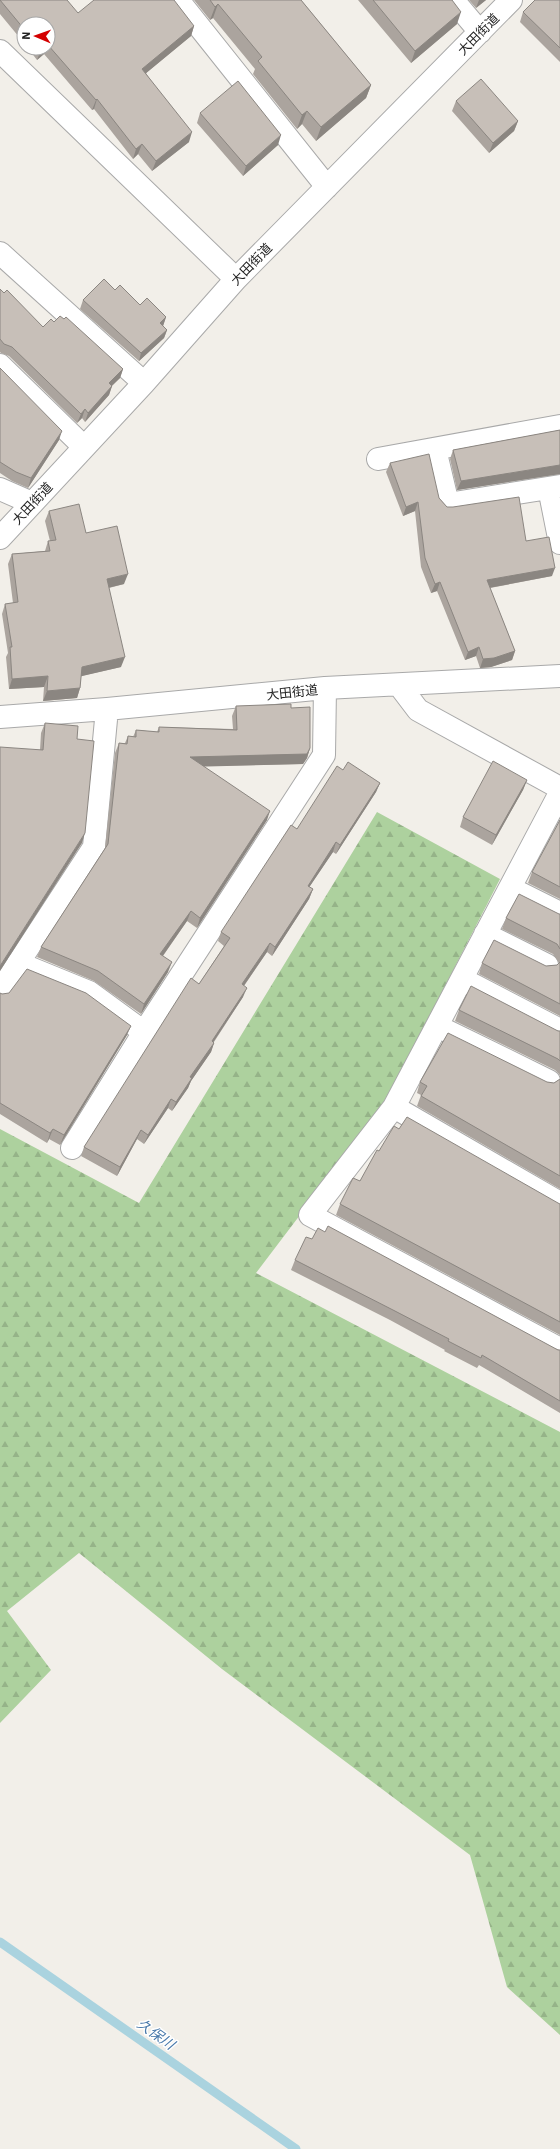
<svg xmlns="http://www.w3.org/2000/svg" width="560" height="2149" viewBox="0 0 560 2149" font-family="'IBM Plex Sans','Noto Sans JP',sans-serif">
<defs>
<pattern id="forest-firs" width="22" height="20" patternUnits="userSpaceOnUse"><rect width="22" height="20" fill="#add19e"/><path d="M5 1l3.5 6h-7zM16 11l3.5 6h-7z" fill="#95b388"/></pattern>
</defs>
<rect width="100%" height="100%" fill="#f2efe9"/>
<path fill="url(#forest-firs)" d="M377,812l123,67 -115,224 -129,170 304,159v603l-53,-48 -37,-132 -248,-186 -143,-116 -72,58 44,59 -51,53v-594l139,74z"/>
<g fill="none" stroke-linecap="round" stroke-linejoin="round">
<path stroke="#aad3df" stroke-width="9" d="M0,1942l296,207"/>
<defs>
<path id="minor" d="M178,0l149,187
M453,0l27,32
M0,51l236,228
M0,253l144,130
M0,365l84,82
M435,449l13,55 112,-18
M378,459l182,-33
M549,488l11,55
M0,489l32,14
M0,538l144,-155 92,-104 275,-279
M399,685l19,25 142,78
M0,717l107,-8 218,-21 235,-12
M510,888l50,25
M485,934l62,31
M18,963l71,29 55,40
M462,979l98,51
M0,991l94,-144 13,-138
M437,1026l112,55
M394,1107l166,-314
M72,1148l72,-116 180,-277 1,-67
M560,1203l-166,-96 -84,108 250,134"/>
</defs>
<use href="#minor" stroke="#a9a9a9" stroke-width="24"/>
<use href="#minor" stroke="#fff" stroke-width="22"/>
</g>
<path fill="#aba49e" d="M0,0l78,13 116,13 -3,10 -45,37 43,69 -37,29 -14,-17 -5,5 -39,-50 -2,1 -48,-56 -7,6 -9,-12h20v-24h-24v19l-24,-29z
M194,0h107l70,85 -5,13 -50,43 -14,-17 -5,5 -44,-55 2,-5 -42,-51 -3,2z
M358,0h94l5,24 -46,39z
M469,0h17l-10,8z
M560,0v62l-40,-40 3,-10z
M456,101l62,20 -4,10 -25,22 -37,-42z
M200,113l78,32 -35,31 -46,-53z
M0,289l43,38 11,-5 10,-3 59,50 -3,9 -8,8 -3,9 -24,27 -3,-4 -5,5 -68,-67 -8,-3 -1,-1z
M115,290l25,15 26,12 -3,9 4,4 -3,8 -25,23 -59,-52 3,-9z
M0,368l59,72 -31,48 -16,-7 -12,-8z
M560,430v44l-103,16 -7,-31 3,-9z
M390,463l49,35 8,9 79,34 26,35 -62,12 25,63 -3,9 -21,7 -11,1 -4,-12 -11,4 -28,-69 -6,2 -10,-26 -6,-56 -12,5 -17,-44z
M49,511l37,22 38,51 -15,4 12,79 -40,9 -1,12 -3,10 -34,3 1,-14 -35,2 -3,-32 2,-4 -6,-39 3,-10 8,-1 -5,-39 4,-10 33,-3 3,-10h2l-5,-20z
M236,706l55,2 19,40 -3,10 -4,6 -99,2 63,54 -70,108 -10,-7 -24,35 5,16 -27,42 -47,-33 -57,-24 4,-10 64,-99 10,-95 4,-10h6l3,-7 5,1 3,-7 21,2 2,-5 74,2 -1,-13z
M45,723l32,16 5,104 -42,-93 1,-17z
M343,770l37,13 -4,9 -40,62 -3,-2 -24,35 4,2 -4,10 -37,57 -5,-4 -23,34 -1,11 -29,45v1l-3,9 -20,29 -3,7 -16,23 -4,-3 -24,36 -7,-5 -20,37 -36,-20 3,-9 115,-163 25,-38 -6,-5 3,-9 76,-103z
M527,780l-4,10 -31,55 -32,-18 3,-10z
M560,820v79l-32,-16 4,-11z
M559,914h1v102l-81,-42 3,-11 64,3 11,-1 2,-2 -6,-9 -51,-25 4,-11z
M0,993l127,42 -67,110 -11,-6 -2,4 -47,-29z
M459,1010l101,21v45l-1,-2 -4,-4 -100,-49z
M560,1079v110l-143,-83 4,-11 -4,-2 3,-11h127l7,1z
M379,1151l181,53v131l-224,-120 4,-11 20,-23z
M295,1260l265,90v63l-81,-48 -2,3 -33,-17 1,-1 -55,-30 -99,-50z"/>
<path fill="#8b8681" d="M479,0h7l-10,8z
M218,4l-5,14 -3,2 5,-13z
M461,12l-4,12 -46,39 4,-12z
M194,26l-3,10 -52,43 3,-10z
M43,48h3l-2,6 -7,6 4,-10z
M371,85l-5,13 -50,43 5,-14z
M97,99l-3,10 -2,1 4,-10z
M307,111l-5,13 -5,5 5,-14z
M518,121l-4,10 -25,22 4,-10z
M192,132l-3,10 -37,29 4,-10z
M281,135l-3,10 -35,31 3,-10z
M142,144l-4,10 -5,5 3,-10z
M166,317l-3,9 -6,5 3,-8z
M167,330l-3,8 -25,23 2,-8z
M123,369l-3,9 -15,14 4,-9z
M112,386l-3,9 -24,27 3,-9z
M85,409l-3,9 -5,5 4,-9z
M62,431l-3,9 -31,48 3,-10z
M560,465v9l-103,16 4,-9z
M418,502l-3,9 -12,5 3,-9z
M555,568l-3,8 -69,13 4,-9z
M128,574l-4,10 -21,5 4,-10z
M440,582l-3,9 -6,2 4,-9z
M479,647l-3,9 -11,4 3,-8z
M515,651l-3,9 -21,7 -11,1 3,-9z
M125,657l-4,10 -43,10 4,-10z
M48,676l-4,11 -35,2 3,-10z
M80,688l-3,10 -34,3 4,-10z
M310,748l-3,10 -4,6 -116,3 3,-10z
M527,780l-4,10 -31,55 4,-10z
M380,783l-4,9 -40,62 4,-9z
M270,811l-3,9 -70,108 3,-10z
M85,833l-3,10 -82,128v-5z
M336,842l-3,10 -29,43 4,-9z
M313,889l-4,10 -37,57 3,-9z
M191,911l-4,10 -30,43 3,-10z
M270,943l-3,9 -29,42 4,-10z
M172,962l-4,10 -27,42 3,-10z
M247,988l-4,9 -35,53 4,-9z
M131,1026l-4,9 -67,110 4,-10z
M214,1043l-3,9 -20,29 -3,7 -16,23 4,-9 14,-25z
M171,1099l-3,9 -24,36 4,-9z
M53,1129l-4,10 -2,4 3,-10z
M141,1130l-4,9 -20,37 3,-9z"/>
<path fill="#c7bfb8" stroke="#8b8681" d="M0,0h67l11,13 16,-13h80l20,26 -52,43 50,63 -36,29 -14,-17 -6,5 -39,-50 -1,1 -48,-55v-21h-24v5z
M210,0h91l70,85 -50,42 -14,-16 -5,4 -44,-54 4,-4 -44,-53 -3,3z
M373,0h79l9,12 -46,39z
M535,0h25v48l-37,-36z
M481,79l37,42 -25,22 -37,-42z
M238,81l43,54 -35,31 -46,-53z
M104,279l11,11 5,-5 20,20 7,-7 19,19 -6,6 7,7 -26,23 -58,-53z
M0,289l4,4 3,-3 36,37 8,-8 3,3 6,-6 4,3 2,-2 57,52 -14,14 3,3 -24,27 -3,-4 -4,5 -69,-67 -8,-3 -4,-5z
M0,368l62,63 -31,47 -15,-6 -16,-10z
M560,430v35l-99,16 -8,-31z
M429,454l10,44 8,9h6l66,-10 7,44 23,-4 6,31 -68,12 28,71 -21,7 -11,1 -4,-12 -11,5 -28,-70 -5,2 -10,-26 -7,-56 -12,5 -16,-44z
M79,504l7,29 31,-7 11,48 -21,5 18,78 -43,10 -2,21 -33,3 1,-15 -36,3 -2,-32h2l-7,-43 13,-2 -6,-48 38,-3 -2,-10 8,-1 -7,-29z
M291,704v4l19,-1v41l-3,6 -117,3 80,54 -70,107 -9,-7 -31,43 12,8 -28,42 -46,-33 -57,-24 67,-103 11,-101 8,1 1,-8 8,1v-7l23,2v-5l78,3 -1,-24z
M45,723l33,3 -1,13 17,2 -9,92 -85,133v-219l43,3z
M493,761l34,19 -31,55 -33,-18z
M348,762l32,21 -40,62 -4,-3 -28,44 5,3 -38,58 -5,-4 -28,41 5,4 -35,53 2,2 -24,34 2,1 -16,24 -5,-3 -23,36 -7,-5 -21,37 -36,-20 107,-169 8,6 31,-46 -9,-6 70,-107 6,4 40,-63 6,4z
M560,820v67l-28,-15z
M519,894l40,20h1v35l-3,-5 -51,-26z
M494,940l52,26 11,-1 3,-3v42l-78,-41z
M27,969l59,24 45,33 -67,109 -11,-6 -3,4 -50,-30v-110l2,1 7,-1z
M471,986l87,45h2v30l-2,-2 -99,-49z
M448,1033l99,49 7,1 6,-4v97l-139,-80 6,-10 -7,-4z
M407,1117l151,86 2,1v118l-220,-118 13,-26 7,3 17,-31 2,1 15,-25 5,3z
M328,1226l230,124h2v51l-78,-46 -1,3 -33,-17 1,-2 -56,-29 -98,-50 11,-23 6,2 6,-11 7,4z"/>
<g text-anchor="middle" stroke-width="3" stroke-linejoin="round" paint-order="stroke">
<g font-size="13" fill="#222" stroke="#fff">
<text transform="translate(478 34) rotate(-45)" y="5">大田街道</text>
<text transform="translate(251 264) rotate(-46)" y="5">大田街道</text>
<text transform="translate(32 503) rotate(-47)" y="5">大田街道</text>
<text transform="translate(292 692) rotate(-6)" y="5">大田街道</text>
</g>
<g font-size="14" font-style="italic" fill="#4a7aab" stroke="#fff">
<text transform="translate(156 2034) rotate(35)" y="5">久保川</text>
</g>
</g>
<g transform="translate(36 36) rotate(272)"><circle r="19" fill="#ffffff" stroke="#a7a7a7"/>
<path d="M0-3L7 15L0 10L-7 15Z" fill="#d40000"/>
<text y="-6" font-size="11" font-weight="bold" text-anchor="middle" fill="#222222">N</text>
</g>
</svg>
